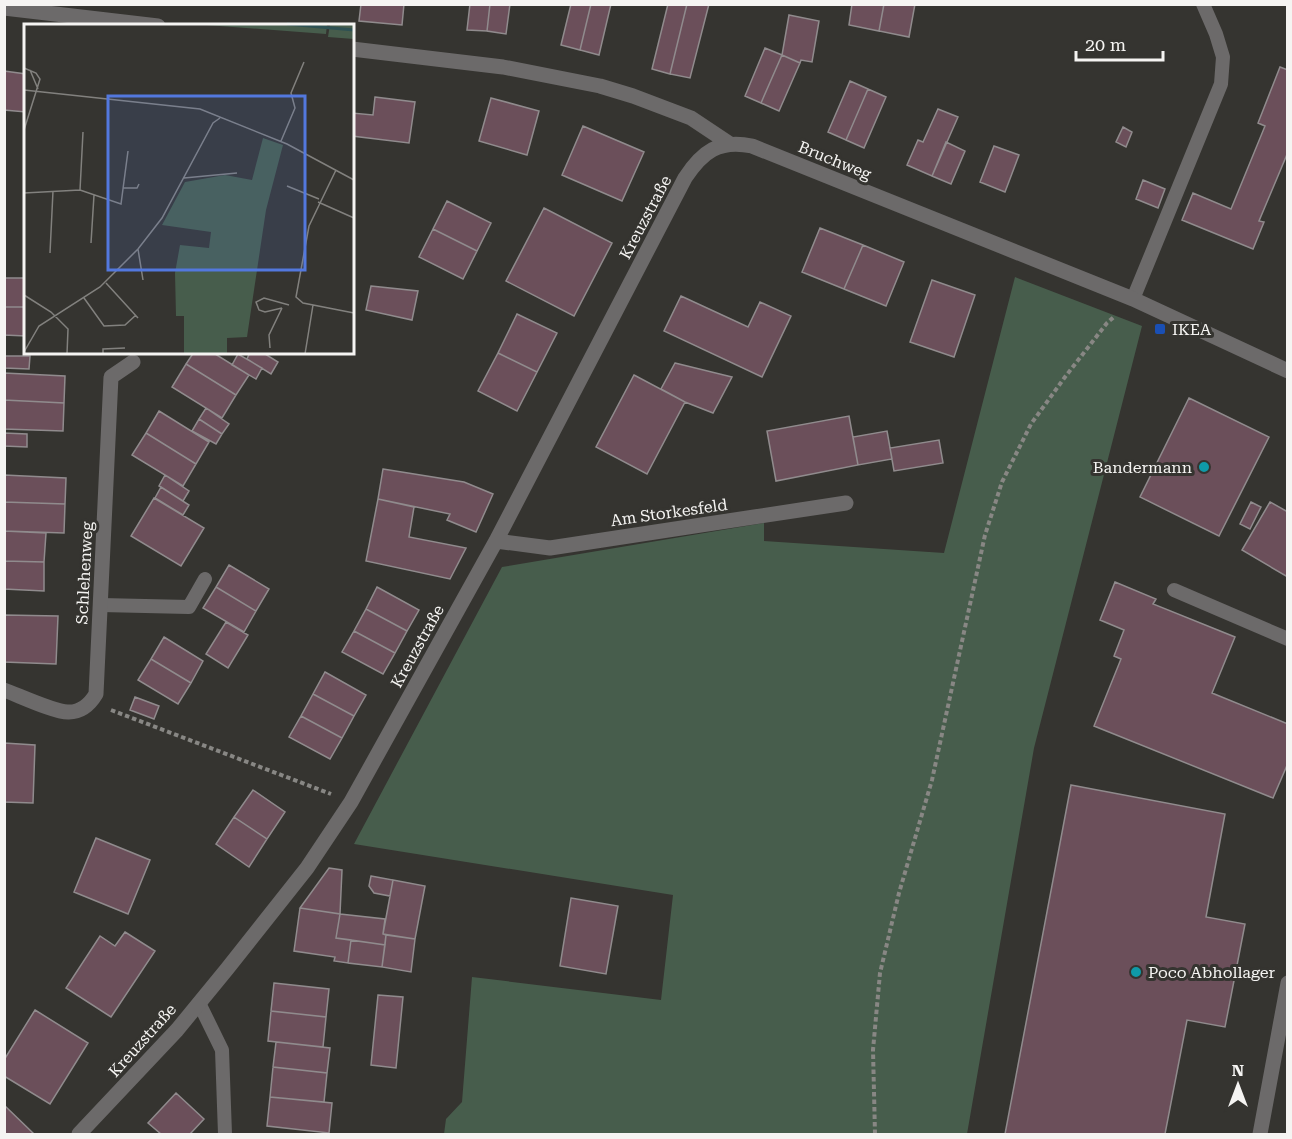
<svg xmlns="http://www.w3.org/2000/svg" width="1292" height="1139" viewBox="0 0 1292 1139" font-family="'Roboto Serif',serif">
<rect width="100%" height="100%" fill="#353430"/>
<path fill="#475d4c" d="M1015,277l127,49 -108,422 -67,386h-523l2,-15 16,-17 10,-125 189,23 12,-105 -319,-51 148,-277 262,-44v18l180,12z"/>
<path fill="#6b4f5a" stroke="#908b8d" stroke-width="1.5" d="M361,4h43l-2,21 -43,-4z
M470,4h20l-3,27 -20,-1z
M490,4h20l-4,30 -19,-3z
M571,4h20l-11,46 -19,-5z
M591,4h20l-12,51 -19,-5z
M668,4h19l-17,70 -18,-5z
M687,4h22l-19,74 -20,-4z
M852,4h32l-5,27 -30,-6z
M884,4h31l-6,33 -30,-6z
M789,15l30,6 -7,41 -11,-2 -1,3 -18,-8z
M765,48l17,7 -21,48 -16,-7z
M782,55l18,8 -21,48 -18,-8z
M1280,67l8,3v82l-29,69 5,1 -11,27 -71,-29 11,-27 38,16 34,-83 -7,-3z
M4,71l22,3v38l-22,-2z
M850,81l18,8 -22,51 -18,-8z
M868,89l18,8 -22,51 -18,-8z
M375,97l40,5 -6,41 -57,-7v-23l21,2z
M491,98l48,13 -12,44 -48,-14z
M938,109l20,8 -26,59 -25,-11 11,-25 5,2z
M583,126l61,26 -22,49 -60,-26z
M1123,127l9,5 -6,15 -10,-5z
M946,142l19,9 -14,33 -19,-8z
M994,146l25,9 -14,37 -25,-10z
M1143,180l22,9 -7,19 -22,-9z
M447,201l44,22 -14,28 -44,-22z
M544,208l68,35 -38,73 -68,-35z
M820,228l43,17 -19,44 -42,-17z
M433,229l44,22 -14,28 -44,-22z
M863,245l41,17 -18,44 -42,-17z
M4,278h22v29h-22z
M932,280l43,15 -21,62 -44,-15z
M371,286l47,5 -6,29 -46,-10z
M681,296l67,31 12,-25 31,14 -29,61 -98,-46z
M4,307h22v29l-22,-1z
M517,314l40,19 -20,39 -39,-19z
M194,352h18l37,23 -13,20 -50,-31z
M250,352h12l16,10 -7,12 -24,-15z
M498,353l39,19 -20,39 -39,-20z
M238,354l24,14 -6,11 -24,-14z
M4,356h26l-1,13 -25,-1z
M675,363l57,14 -19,36 -28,-11 -24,-13z
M186,364l50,31 -14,23 -50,-31z
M4,373l61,3 -1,27 -60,-3z
M634,375l51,27 -38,72 -51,-27z
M1189,398l80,39 -50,99 -79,-39z
M4,400l60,3 -1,28 -59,-2z
M206,408l23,16 -7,10 -23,-15z
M159,411l50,31 -13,22 -50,-31z
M849,416l9,49 -82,16 -9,-50z
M199,419l23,15 -6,10 -24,-13z
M887,431l5,28 -34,6 -5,-28z
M4,433l23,1v13l-23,-1z
M146,433l50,31 -13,22 -51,-31z
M939,440l4,23 -49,8 -4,-23z
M383,469l81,13 29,12 -17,38 -29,-12 3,-6 -72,-15z
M4,475l62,3 -1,26 -61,-2z
M165,475l24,16 -6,10 -24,-15z
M161,487l28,18 -6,10 -28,-17z
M154,498l50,30 -23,38 -50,-30z
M378,499l36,8 -5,30 57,11 -16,31 -84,-18z
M4,502l61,2 -1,29 -60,-2z
M1251,502l10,5 -11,22 -10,-5z
M1270,502l18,10v61l-2,3 -44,-26z
M4,531l42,2 -2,29 -40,-1z
M4,561l40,1v29l-40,-2z
M229,565l40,24 -13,22 -40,-24z
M1115,582l41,17 -3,5 82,33 -23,56 76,31v39l-15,35 -179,-72 27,-67 -7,-3 10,-26 -24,-10z
M216,587l40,24 -12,21 -41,-24z
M377,587l42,23 -12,21 -41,-22z
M366,609l41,22 -12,22 -41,-22z
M4,615l54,1 -2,48 -52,-2z
M226,622l22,13 -20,33 -22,-14z
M354,631l41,22 -12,21 -41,-22z
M164,637l39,24 -12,22 -40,-24z
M151,659l40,24 -13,21 -40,-24z
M325,672l41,23 -12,21 -41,-22z
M313,694l41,22 -12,22 -41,-22z
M135,697l24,9 -5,13 -24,-9z
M301,716l41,22 -12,21 -41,-22z
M4,743l31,2 -2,58 -29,-1z
M1071,785l154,29 -19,103 39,7 -20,103 -38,-7 -22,114h-160z
M253,790l32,22 -18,27 -33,-22z
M234,817l33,22 -18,28 -33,-23z
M96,838l54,22 -22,54 -54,-22z
M329,868l13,2 -2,44 -40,-6z
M371,876l22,4 -3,16 -16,-3 -5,-7z
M393,880l32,6 -10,53 -32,-5z
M571,898l47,8 -12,68 -46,-8z
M300,908l40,6 -4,24 15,2 -3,23 -14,-2 1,-4 -41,-6z
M340,914l45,5 -2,15 3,1 -1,10 -49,-7z
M125,932l30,19 -44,66 -45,-29 34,-52 15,10z
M386,935l29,4 -4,33 -29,-5z
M351,940l34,5 -3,22 -34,-4z
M274,983l55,6 -3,28 -55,-6z
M378,995l25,2 -7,71 -25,-3z
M35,1010l53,33 -38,61 -46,-28v-16z
M271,1011l55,6 -3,30 -55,-6z
M276,1042l54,6 -3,25 -54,-6z
M273,1067l54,6 -3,29 -54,-5z
M176,1093l28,26 -14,15h-29l-13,-11z
M270,1097l62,6 -3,30 -62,-7z
M4,1105l30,29h-30z"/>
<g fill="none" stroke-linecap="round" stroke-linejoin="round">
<path stroke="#888784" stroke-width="4" stroke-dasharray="4.5 3" stroke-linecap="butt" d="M111,710l220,84
M875,1134l-2,-84 7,-77 19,-80 33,-113 53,-245 17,-53 29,-58 34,-47 42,-54 8,-7"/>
<path stroke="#6c6a6a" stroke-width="14" d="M1133,299l88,-215 2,-27 -7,-23 -13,-30
M1174,590l114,49
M101,605l88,2 16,-28
M199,1003l23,47 3,84"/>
<path stroke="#6c6a6a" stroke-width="15" d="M4,8l154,18
M352,49l151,18 97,19 33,10 58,22 39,26
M496,541l54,7 296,-45
M4,690c14,5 52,23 65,22 13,0 21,-8 27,-18l15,-317 22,-15
M79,1134l98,-104 50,-61 80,-101 44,-66 145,-261 189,-363c17,-26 34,-39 67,-32l381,153 155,72
M1260,1134l28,-151"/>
</g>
<rect fill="#1a4fb4" stroke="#353430" stroke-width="2" x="1154" y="323" width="12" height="12" rx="3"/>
<g fill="#0f9aa8" stroke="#353430" stroke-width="2">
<circle cx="1204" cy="467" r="6"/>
<circle cx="1136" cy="972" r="6"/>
</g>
<g text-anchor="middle" stroke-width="6" stroke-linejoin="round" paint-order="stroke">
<g font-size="16" fill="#f5f4f2" stroke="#353430">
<text transform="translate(835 160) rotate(22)" y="6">Bruchweg</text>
<text transform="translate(645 217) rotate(-62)" y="6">Kreuzstraße</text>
<text transform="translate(669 512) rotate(-8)" y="6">Am Storkesfeld</text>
<text transform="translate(84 573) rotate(-87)" y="6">Schlehenweg</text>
<text transform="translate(417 646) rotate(-61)" y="6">Kreuzstraße</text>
<text transform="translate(142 1040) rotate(-48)" y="6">Kreuzstraße</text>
</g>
<g font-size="16" fill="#f5f4f2" stroke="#353430" text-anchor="start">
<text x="1172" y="335">IKEA</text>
<text x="1192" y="473" text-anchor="end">Bandermann</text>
<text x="1148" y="978">Poco Abhollager</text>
</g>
</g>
<g transform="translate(24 24)">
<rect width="330" height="330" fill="#353430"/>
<path d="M169,0h134l-1,10zM306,0h24v15l-26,-2zM239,114l20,7 -17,65 -19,127 -20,1v16h-43v-38h-8l-1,-43 5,-28 29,3 2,-16 -49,-7 23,-43 40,-7 27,5z" fill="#475d4c"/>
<path fill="none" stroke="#2e5153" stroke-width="3" d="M263,0l67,6"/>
<path fill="none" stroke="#82817e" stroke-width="1.5" d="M0,44l12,5 4,6 -16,51M6,46l8,19M0,66l176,19 87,35 67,36M257,117l14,-33 -4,-15 13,-31M312,146l-27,56 -13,71 7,6 51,10M160,154l53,-5M263,162l32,13M99,164h14l2,-4M56,166l3,-58M0,169l56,-3 41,14 7,-53M294,178l36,16M67,219l3,-48M114,225l5,31M26,229l3,-62M82,259l32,35M0,271l27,17 17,17 -1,25M60,274l20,28 21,-1 11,-10M258,284l-17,4 -6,-2 -3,-8 8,-4 25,7M246,324l-1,-13 13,-27M0,328l15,-26 61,-39 38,-38 24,-31 51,-95 7,-5M79,330v-5l22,-1M281,330l8,-49"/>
<path fill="#5378de" fill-opacity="0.15" stroke="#5378de" stroke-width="3" d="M84,72h197v174h-197z"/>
<rect width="330" height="330" fill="none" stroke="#f5f4f2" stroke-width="3"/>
</g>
<rect width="1292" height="1139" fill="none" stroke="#f5f4f2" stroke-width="12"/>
<g transform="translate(1238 1085)" stroke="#353430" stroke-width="4.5" paint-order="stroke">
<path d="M0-4.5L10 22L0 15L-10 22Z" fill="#f5f4f2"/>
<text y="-9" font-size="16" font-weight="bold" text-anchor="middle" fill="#f5f4f2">N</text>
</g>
<path d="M1076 51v9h87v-9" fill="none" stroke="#f5f4f2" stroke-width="3"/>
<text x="1085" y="51" font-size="18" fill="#f5f4f2" stroke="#353430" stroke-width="4.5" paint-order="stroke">20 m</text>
</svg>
